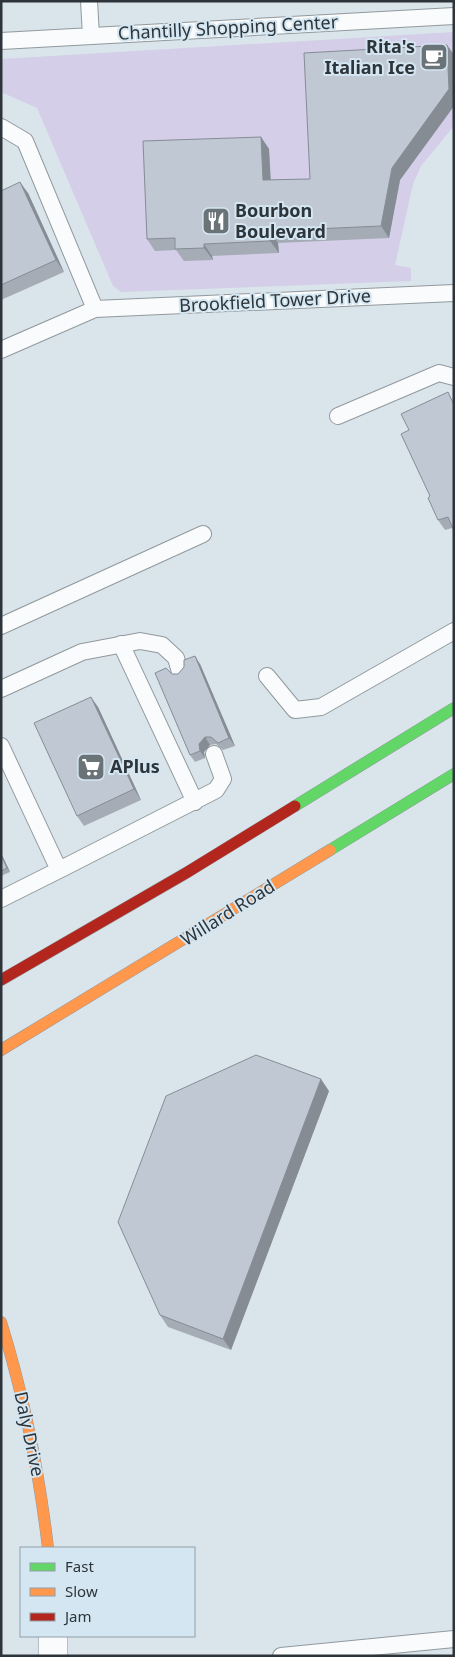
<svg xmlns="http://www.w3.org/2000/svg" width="455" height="1657" viewBox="0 0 455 1657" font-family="'Noto Sans',sans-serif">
<rect width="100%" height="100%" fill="#dae5eb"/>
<path fill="#d4cee8" d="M454,32v94l-33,40 -8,18 -18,81 16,3v13l-290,11 -8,-6 -76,-178 -36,-16v-33z"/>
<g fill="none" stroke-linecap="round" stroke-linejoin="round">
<defs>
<path id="lane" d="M89,1l2,35
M1,41l453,-25
M1,127l24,14 70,168
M1,350l94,-41 359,-16
M338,416l101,-43 15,4
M1,626l202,-92
M121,644l74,158
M267,676l28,34 26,-3 133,-76
M1,689l81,-37 58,-11 22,4 14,13 4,14
M1,746l58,124 -58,29
M59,870l157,-80 7,-11 -9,-25
M281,1656l173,-17"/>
<path id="street" d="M53,1636v20"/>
<path id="fast" d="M295,806l159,-98
M330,850l124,-76"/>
<path id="slow" d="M1,1050l329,-200
M1,1322c23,74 38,149 47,226"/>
<path id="jam" d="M1,980l185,-107 109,-67"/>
</defs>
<use href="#lane" stroke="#91999d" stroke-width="18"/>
<use href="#street" stroke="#91999d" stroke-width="29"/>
<use href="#fast" stroke="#91999d" stroke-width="12"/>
<use href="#slow" stroke="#91999d" stroke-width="12"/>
<use href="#jam" stroke="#91999d" stroke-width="12"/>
<use href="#lane" stroke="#f9fbfc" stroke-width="16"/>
<use href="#street" stroke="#f9fbfc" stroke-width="28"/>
<use href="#fast" stroke="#63d668" stroke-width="11"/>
<use href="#slow" stroke="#ff974d" stroke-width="11"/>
<use href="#jam" stroke="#b3261e" stroke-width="11"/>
</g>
<path fill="#a5acb6" d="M447,45l7,10v51l-54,74 -11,58 -111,5 1,10 -67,3 1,4 -29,1 -8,-11 -21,1 -8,-12 114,-102 8,12 2,31 39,-1z
M1,191l27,2 36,79 -63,28z
M448,392l4,136 -7,2 -7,-10 -8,-24z
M200,664l35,82 -12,4 -7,-6 -6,1 -6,7 1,6 -10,4 -5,-7 -18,-81h6z
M98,707l43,93 -57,26 -7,-10z
M1,853l9,19 -9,4z
M329,1091l-98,259 -63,-23 -8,-12z"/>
<path fill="#868c94" d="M447,45l7,10v51l-54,74 -11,58 -8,-12 11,-58z
M261,137l8,12 2,42 -8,-11z
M20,182l8,11 36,79 -8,-12z
M270,231l8,12 1,10 -9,-12z
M204,244l8,12 1,4 -9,-12z
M195,656l5,8 35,82 -6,-8z
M91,697l7,10 43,93 -7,-11z
M205,737l5,8 -6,7 1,6 -5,-7 -1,-7z
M1,853l9,19 -3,-4 -6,-13z
M321,1079l8,12 -98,259 -8,-11z"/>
<path fill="#c0c8d4" stroke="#868c94" d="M447,45l2,44 -57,79 -11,58 -111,5v10l-66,3v4l-29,1v-11l-28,1 -4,-98 118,-4 2,43 47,-1 -6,-126z
M20,182l36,78 -55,25v-94z
M448,392l6,13v126l-6,-14 -10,3 -10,-22 2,-2 -29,-62 8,-4 -8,-16z
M195,656l34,82 -11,5 -7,-6h-6l-6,7 1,7 -10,4 -35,-82 11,-5 6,6h6l6,-7v-7z
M91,697l43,92 -57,27 -43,-93z
M1,855l6,13 -6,3z
M256,1055l65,24 -98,260 -63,-24 -42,-93 48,-126z"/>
<defs>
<symbol id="cafe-square" viewBox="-11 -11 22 22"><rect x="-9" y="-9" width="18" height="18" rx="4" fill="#6a7378" stroke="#d4e6f1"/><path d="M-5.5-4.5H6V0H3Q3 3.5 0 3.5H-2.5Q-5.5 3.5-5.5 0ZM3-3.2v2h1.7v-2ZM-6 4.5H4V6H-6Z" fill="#fff"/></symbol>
<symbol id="restaurant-square" viewBox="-11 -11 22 22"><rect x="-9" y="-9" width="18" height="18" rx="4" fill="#6a7378" stroke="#d4e6f1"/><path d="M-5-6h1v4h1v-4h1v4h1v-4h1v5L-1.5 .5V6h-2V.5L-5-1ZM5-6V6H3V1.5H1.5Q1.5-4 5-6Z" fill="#fff"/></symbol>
<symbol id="supermarket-square" viewBox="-11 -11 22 22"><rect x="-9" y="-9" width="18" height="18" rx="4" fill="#6a7378" stroke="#d4e6f1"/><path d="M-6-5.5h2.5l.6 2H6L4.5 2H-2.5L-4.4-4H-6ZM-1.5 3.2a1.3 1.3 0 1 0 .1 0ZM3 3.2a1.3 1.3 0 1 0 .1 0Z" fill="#fff"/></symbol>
</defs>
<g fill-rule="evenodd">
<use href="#cafe-square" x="418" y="41" width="32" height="32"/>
<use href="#restaurant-square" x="200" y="205" width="32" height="32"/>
<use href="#supermarket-square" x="75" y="751" width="32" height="32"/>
</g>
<g text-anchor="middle" stroke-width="4" stroke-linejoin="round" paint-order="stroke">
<g font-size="18" fill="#2e353a" stroke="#d4e6f1">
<text transform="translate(228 28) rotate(-3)" y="6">Chantilly Shopping Center</text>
<text transform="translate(275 301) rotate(-3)" y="6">Brookfield Tower Drive</text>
<text transform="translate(228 913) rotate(-32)" y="6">Willard Road</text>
<text transform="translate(29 1434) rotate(78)" y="6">Daly Drive</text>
</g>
<g font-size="18" font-weight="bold" fill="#2e353a" stroke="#d4e6f1" text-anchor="start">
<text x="415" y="53" text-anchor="end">Rita's<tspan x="415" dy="21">Italian Ice</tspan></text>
<text x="235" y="217">Bourbon<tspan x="235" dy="21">Boulevard</tspan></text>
<text x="110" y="773">APlus</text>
</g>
</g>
<rect width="455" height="1657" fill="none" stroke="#2e353a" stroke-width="5"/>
<rect x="20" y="1547" width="175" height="90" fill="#d4e6f1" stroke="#929fa8"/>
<rect x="30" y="1563" width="25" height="8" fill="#63d668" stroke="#929fa8"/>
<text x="65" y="1572" font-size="15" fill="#2e353a">Fast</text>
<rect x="30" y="1588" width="25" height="8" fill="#ff974d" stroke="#929fa8"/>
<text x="65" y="1597" font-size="15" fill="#2e353a">Slow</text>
<rect x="30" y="1613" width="25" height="8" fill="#b3261e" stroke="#929fa8"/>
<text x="65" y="1622" font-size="15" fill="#2e353a">Jam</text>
</svg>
